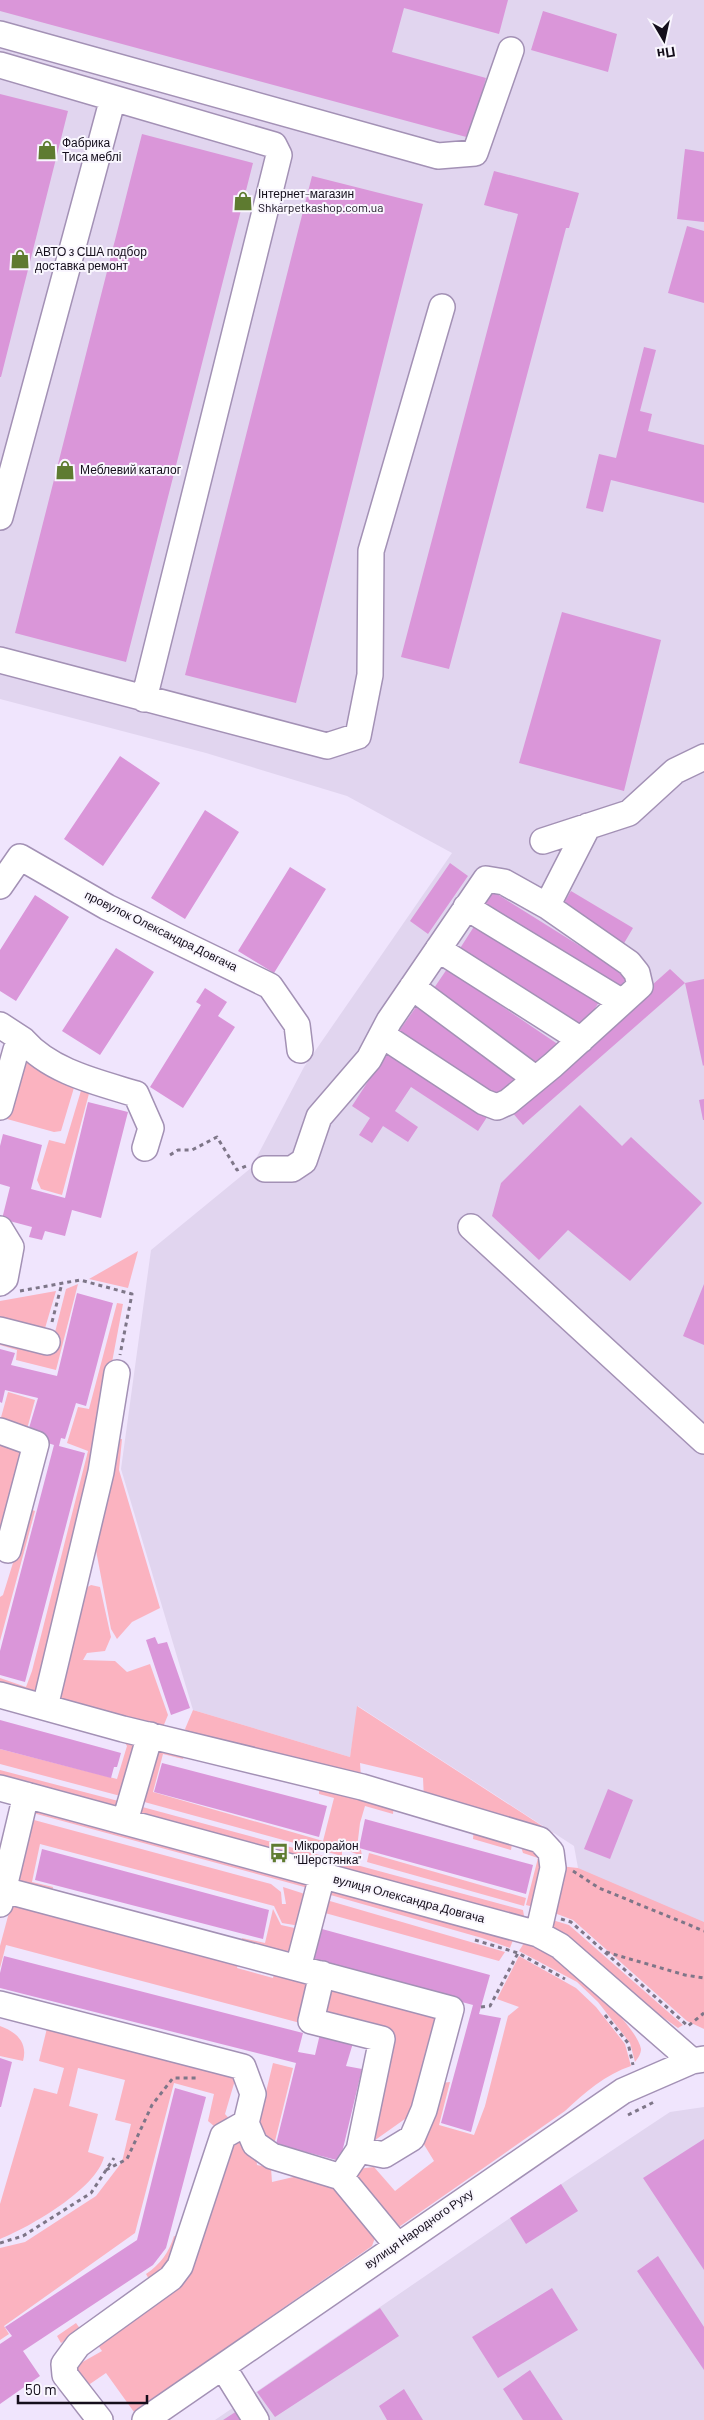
<svg xmlns="http://www.w3.org/2000/svg" width="704" height="2420" viewBox="0 0 704 2420" font-family="Barlow,sans-serif">
<rect width="100%" height="100%" fill="#f0e5fd"/>
<path fill="#e1d5ef" d="M0,0h704v1970l-126,-102 -4,-22 -216,-140 -8,51 -157,-47 -72,-241 30,-219 100,-82 53,-101 148,-214 -105,-57 -141,-43 -206,-54z
M704,2107v313h-489l295,-202 160,-106z"/>
<path fill="#fbb3c0" d="M34,1060l42,21 -15,50 -7,1 -47,-13 -3,-9 18,-48z
M83,1084l8,2 -29,109 -21,-6 -4,-9 12,-40 16,4z
M138,1251l-10,37 -39,-9z
M78,1284l-22,86 -40,-10 1,-10 -17,-5v-9l51,12 15,-59z
M56,1291l-13,44 -43,-9v-25z
M117,1303l6,1 -27,143 -58,254 -38,-11v-12l26,9 6,-16 56,-220 -21,-8 11,-36 11,2z
M8,1392l27,8 -8,29 -27,-8z
M0,1436l33,10 -33,96z
M122,1439l-3,31 41,138 -28,14 -15,17 -6,-10 -17,-89 18,-100z
M27,1508l8,3 -35,130v-44l3,-2 14,-45z
M91,1585l9,2 11,50 -6,14 -18,2 -4,7 32,1 12,11 23,-8 18,51 -5,12 -106,-27 22,-108z
M357,1706l196,127v10l-129,-43 -1,-22 -63,-15 1,14 -170,-39 -6,-9 8,-19 157,47z
M112,1738l27,1 -11,59 -128,-34v-15l117,30 10,-33 -2,-3z
M157,1744l29,8 -3,7 -20,-5 -10,38 170,49 11,-43 -15,-4v-12l75,22 -1,10 -28,-8 -5,17 -3,25 4,2 1,6 -27,-10 7,5v5l-205,-56z
M0,1770l126,33 -3,8 -123,-29z
M135,1805l388,105 1,6 -4,3 -383,-102z
M34,1809l271,69 3,10 -275,-75z
M34,1820l237,64 10,8 1,12h4l-3,-17 25,8 -8,31 -18,-3 -8,-17 -234,-62 -8,38 21,5 -2,10 -35,-9 14,-62z
M474,1826l39,12 -2,12 -38,-11z
M521,1847l25,6 -5,56 -15,-4 12,-47 -15,-5z
M369,1853l157,45 -2,8 -157,-44z
M559,1866l19,2 126,54v107l-17,-8 -114,-101 -24,-9z
M332,1889l181,51 -3,8 -28,-10 -155,-44z
M323,1899l182,53 -6,9 -174,-48z
M18,1901l221,57 -2,10 36,10 2,-10 39,9 -10,47 -298,-79 -6,23v-22l11,-41z
M273,1909l8,16 18,4 -7,33 -52,-14 2,-10 23,5z
M549,1919l20,6 114,100 -5,3 -21,-15 -92,-79 -15,-6z
M524,1943c11,5 24,10 34,17 20,13 79,66 83,89 0,5 -3,9 -6,13l-5,-19 -32,-41 -21,-20 -58,-31z
M519,1956l57,32 20,19 29,37 6,22c-25,8 -47,27 -66,45l-169,118 -40,-41 1,-19 17,-2 21,24 39,-30 -14,-23 21,-55 9,-1 -11,43 35,10 11,-29 23,-90 11,-9 -22,-8z
M326,1979l120,32 -27,98 -48,34 -3,-4 25,-107 -75,-18z
M49,2020l189,50 -13,44 9,10 -13,8 -13,-11 6,-27 -40,-11 -39,150 -131,93 5,8 -9,6v-92l25,-6 71,-46 26,-34 9,-38 -16,-4 10,-40 -47,-12 -9,38 29,8 -10,38 16,5c-8,32 -74,70 -104,82v-35l34,-116 23,6 7,-26 -25,-7z
M0,2026c17,6 28,17 23,35l-23,-5z
M273,2063l20,5 -19,77 -17,-16z
M240,2135l16,18 1,12 14,3 1,14 30,-7 37,11 37,49 -4,11 -238,166 -28,-39 -19,13 -15,-15 7,-7 23,-13 -9,-13 82,-57 46,-128z
M174,2236l8,2 -8,23 -24,20 -4,-7c15,-10 23,-22 28,-38z
M76,2323l5,7 -20,13 -4,-7z"/>
<path fill="#da96d9" d="M0,0h508l-9,34 -95,-26 -12,44 94,26 -16,60 -470,-127z
M543,11l74,23 -9,38 -77,-22z
M0,94l68,17 -67,266h-1z
M142,134l111,29 -127,499 -111,-29z
M685,149l19,3v70l-27,-3z
M494,171l85,22 -10,35h-3l-117,441 -48,-12 117,-443 -34,-9z
M312,176l111,28 -127,499 -111,-28z
M687,226l17,5v72l-36,-10z
M644,347l12,3 -16,61 12,3 -4,17 56,14v58l-93,-23 -8,32 -17,-4 13,-54 17,4z
M562,612l99,28 -37,151 -105,-28z
M120,756l40,27 -57,83 -39,-27z
M205,810l34,22 -54,87 -34,-21z
M450,863l18,13 -40,58 -18,-13z
M290,867l36,22 -52,84 -36,-22z
M489,889l139,87 -9,15 -139,-87z
M571,891l62,37 -10,17 -62,-37z
M35,895l34,22 -53,84 -16,-10v-41z
M475,925l124,77 -17,27 -125,-76z
M116,948l38,24 -54,83 -38,-24z
M447,969l112,76 -17,25 -112,-76z
M670,969l15,14 -162,142 -12,-14z
M704,979v86l-1,1 -18,-83z
M205,988l22,14 -9,14 17,11 -52,81 -33,-21 51,-82 -5,-3z
M416,1007l104,70 -18,28 -105,-71z
M389,1049l100,65 -11,17 -67,-44 -16,24 23,16 -10,15 -25,-16 -11,17 -13,-8 11,-17 -18,-12z
M704,1099v21h-1l-4,-20z
M88,1102l40,10 -27,106 -29,-8 -7,26 -20,-5 -3,9 -13,-3 3,-10 -30,-8 8,-32 -10,-3v-38l3,-12 39,11 -11,44 34,9z
M580,1105l42,41 9,-9 71,66 -72,78 -62,-51 -29,30 -47,-44 9,-33z
M704,1284v61l-21,-9z
M77,1293l36,10 -27,103 -10,-3 -11,36 -4,-1 -2,8 26,7 -60,229 -25,-7v-24l54,-206 -25,-8 3,-8 -3,-1 9,-30 -33,-8 -3,13 -2,-1v-53l15,4 -4,12 46,11z
M155,1637l3,7 9,-2 23,66 -19,7 -25,-75z
M0,1720l121,33 -4,14h-3l-3,11 -111,-29z
M162,1763l165,43 -8,31 -165,-45z
M608,1789l25,11 -23,59 -26,-10z
M365,1819l168,46 -7,29 -167,-46z
M42,1849l227,61 -6,29 -228,-59z
M322,1929l168,46 -11,39 22,4 -30,114 -30,-9 32,-118 -160,-43z
M4,1956l299,77 -5,19 17,3 5,-21 33,9 -7,23 16,3 -22,92 -64,-17 20,-81 -296,-75v-15z
M0,2058l12,4 -11,45h-1z
M175,2088l31,9 -40,151 -13,17 -130,86 17,25 -40,28v-60l12,-8 -7,-9 132,-87z
M704,2139v131l-61,-92z
M561,2184l17,27 -52,33 -16,-26z
M658,2256l46,71v43l-67,-99z
M552,2288l26,42 -80,48 -26,-41z
M380,2308l19,28 -124,81 -18,-25z
M530,2370l33,50h-40l-20,-31z
M404,2389l19,31h-36l-8,-14z
M240,2409l8,11h-25z"/>
<g fill="none" stroke-linecap="round" stroke-linejoin="round">
<defs>
<path id="minor" d="M0,34l438,122 37,-3 36,-103
M0,65l113,33 -113,419
M113,98l161,47 5,10 -135,544
M0,660l327,86 31,-10 12,-61 1,-124 71,-244
M543,841l86,-28 46,-42 29,-14
M0,886l20,-29 87,50 163,79 27,39 3,25
M466,907l156,95
M438,949l143,91
M412,987l124,92
M0,1025l23,15
M382,1035l102,67 13,5 11,-5 45,-37 87,-79 -3,-13 -8,-10 -82,-57
M0,1107l16,-57 7,-10c28,32 74,42 113,54l15,34 -6,20
M265,1169h27l12,-8 15,-44 50,-58 20,-38 97,-142 18,3 43,24 41,-80
M471,1227l233,214
M0,1229l11,18 -6,32 -5,4
M0,1330l47,12
M0,1431l36,13 -28,106
M0,1695l123,34 239,58 178,53 11,12 2,16 -15,66
M45,1707l56,-235 16,-99
M0,1788l538,146 22,12 132,115
M125,1821l25,-86
M4,1890l447,119 -27,101 -12,28 -28,17 -25,-5
M0,1904l26,-109
M298,1968l24,-92
M322,1974l-11,47 71,18 -23,111 -18,27 56,68
M0,2004l243,63 10,27 -7,29 9,21 17,12 69,21
M223,2367l33,53
M100,2420l-35,-45 -1,-11 14,-19 93,-67 9,-12 43,-130 23,-13
M145,2420l478,-329 69,-30 12,-2"/>
</defs>
<use href="#minor" stroke="#a391b5" stroke-width="28"/>
<path stroke="#7e7688" stroke-width="3" stroke-dasharray="4 4" stroke-linecap="butt" d="M170,1155l8,-5h14l25,-13 20,33 9,-4
M20,1291l60,-11 52,14 -12,61
M52,1322l10,-39
M573,1871l26,17 105,43
M561,1919l10,3 117,104 16,-13
M475,1940l43,13 47,26
M606,1952l79,23 19,3
M481,2007l9,-1 28,-53
M605,2015l23,28 5,22
M628,2115l28,-14
M106,2170l21,-11 25,-54 21,-27h25
M0,2243l23,-7 68,-43 23,-35"/>
<use href="#minor" stroke="#fff" stroke-width="25"/>
</g>
<defs>
<symbol id="shop-bare" viewBox="-9 -9 18 18"><path d="M-5-2.5h2.3a2.7 3.5 0 0 1 5.4 0H5L5.5 6h-11ZM-1.5-2.5h3a1.5 2.3 0 0 0-3 0Z" fill="#5e7b30" stroke="#f9f6fe" stroke-width="2.5" paint-order="stroke"/></symbol>
<symbol id="bus-bare" viewBox="-9 -9 18 18"><path d="M-5-6H5V4H4V6H2V4H-2V6H-4V4H-5ZM-3.5-4V0h7V-4ZM-3.5 1.2v1.5H-2V1.2ZM2 1.2v1.5H3.5V1.2Z" fill="#5e7b30" stroke="#f9f6fe" stroke-width="2.5" paint-order="stroke"/></symbol>
</defs>
<g fill-rule="evenodd">
<use href="#shop-bare" x="33" y="136" width="28" height="28"/>
<use href="#shop-bare" x="229" y="187" width="28" height="28"/>
<use href="#shop-bare" x="6" y="245" width="28" height="28"/>
<use href="#shop-bare" x="51" y="456" width="28" height="28"/>
<use href="#bus-bare" x="265" y="1839" width="28" height="28"/>
</g>
<g text-anchor="middle" stroke-width="4" stroke-linejoin="round" paint-order="stroke">
<g font-size="12" fill="#140e1b" stroke="#f9f6fe" text-anchor="start">
<text x="62" y="147">Фабрика<tspan x="62" dy="14">Тиса меблі</tspan></text>
<text x="258" y="198">Інтернет-магазин<tspan x="258" dy="14">Shkarpetkashop.com.ua</tspan></text>
<text x="35" y="256">АВТО з США подбор<tspan x="35" dy="14">доставка ремонт</tspan></text>
<text x="80" y="474">Меблевий каталог</text>
<text x="294" y="1850">Мікрорайон<tspan x="294" dy="14">"Шерстянка"</tspan></text>
</g>
<g font-size="12" fill="#140e1b" stroke="#f9f6fe">
<text transform="translate(161 931) rotate(26)" y="4">провулок Олександра Довгача</text>
<text transform="translate(409 1899) rotate(15)" y="4">вулиця Олександра Довгача</text>
<text transform="translate(419 2229) rotate(-35)" y="4">вулиця Народного Руху</text>
</g>
</g>
<g transform="translate(664 40) rotate(171)" stroke="#f9f6fe" stroke-width="4" paint-order="stroke">
<path d="M0-4L9 19L0 12L-9 19Z" fill="#140e1b"/>
<text y="-8" font-size="14" font-weight="bold" text-anchor="middle" fill="#140e1b">Пн</text>
</g>
<path d="M18 2395v8h129v-8" fill="none" stroke="#140e1b" stroke-width="2.5"/>
<text x="25" y="2395" font-size="15" fill="#140e1b" stroke="#f9f6fe" stroke-width="4" paint-order="stroke">50 m</text>
</svg>
